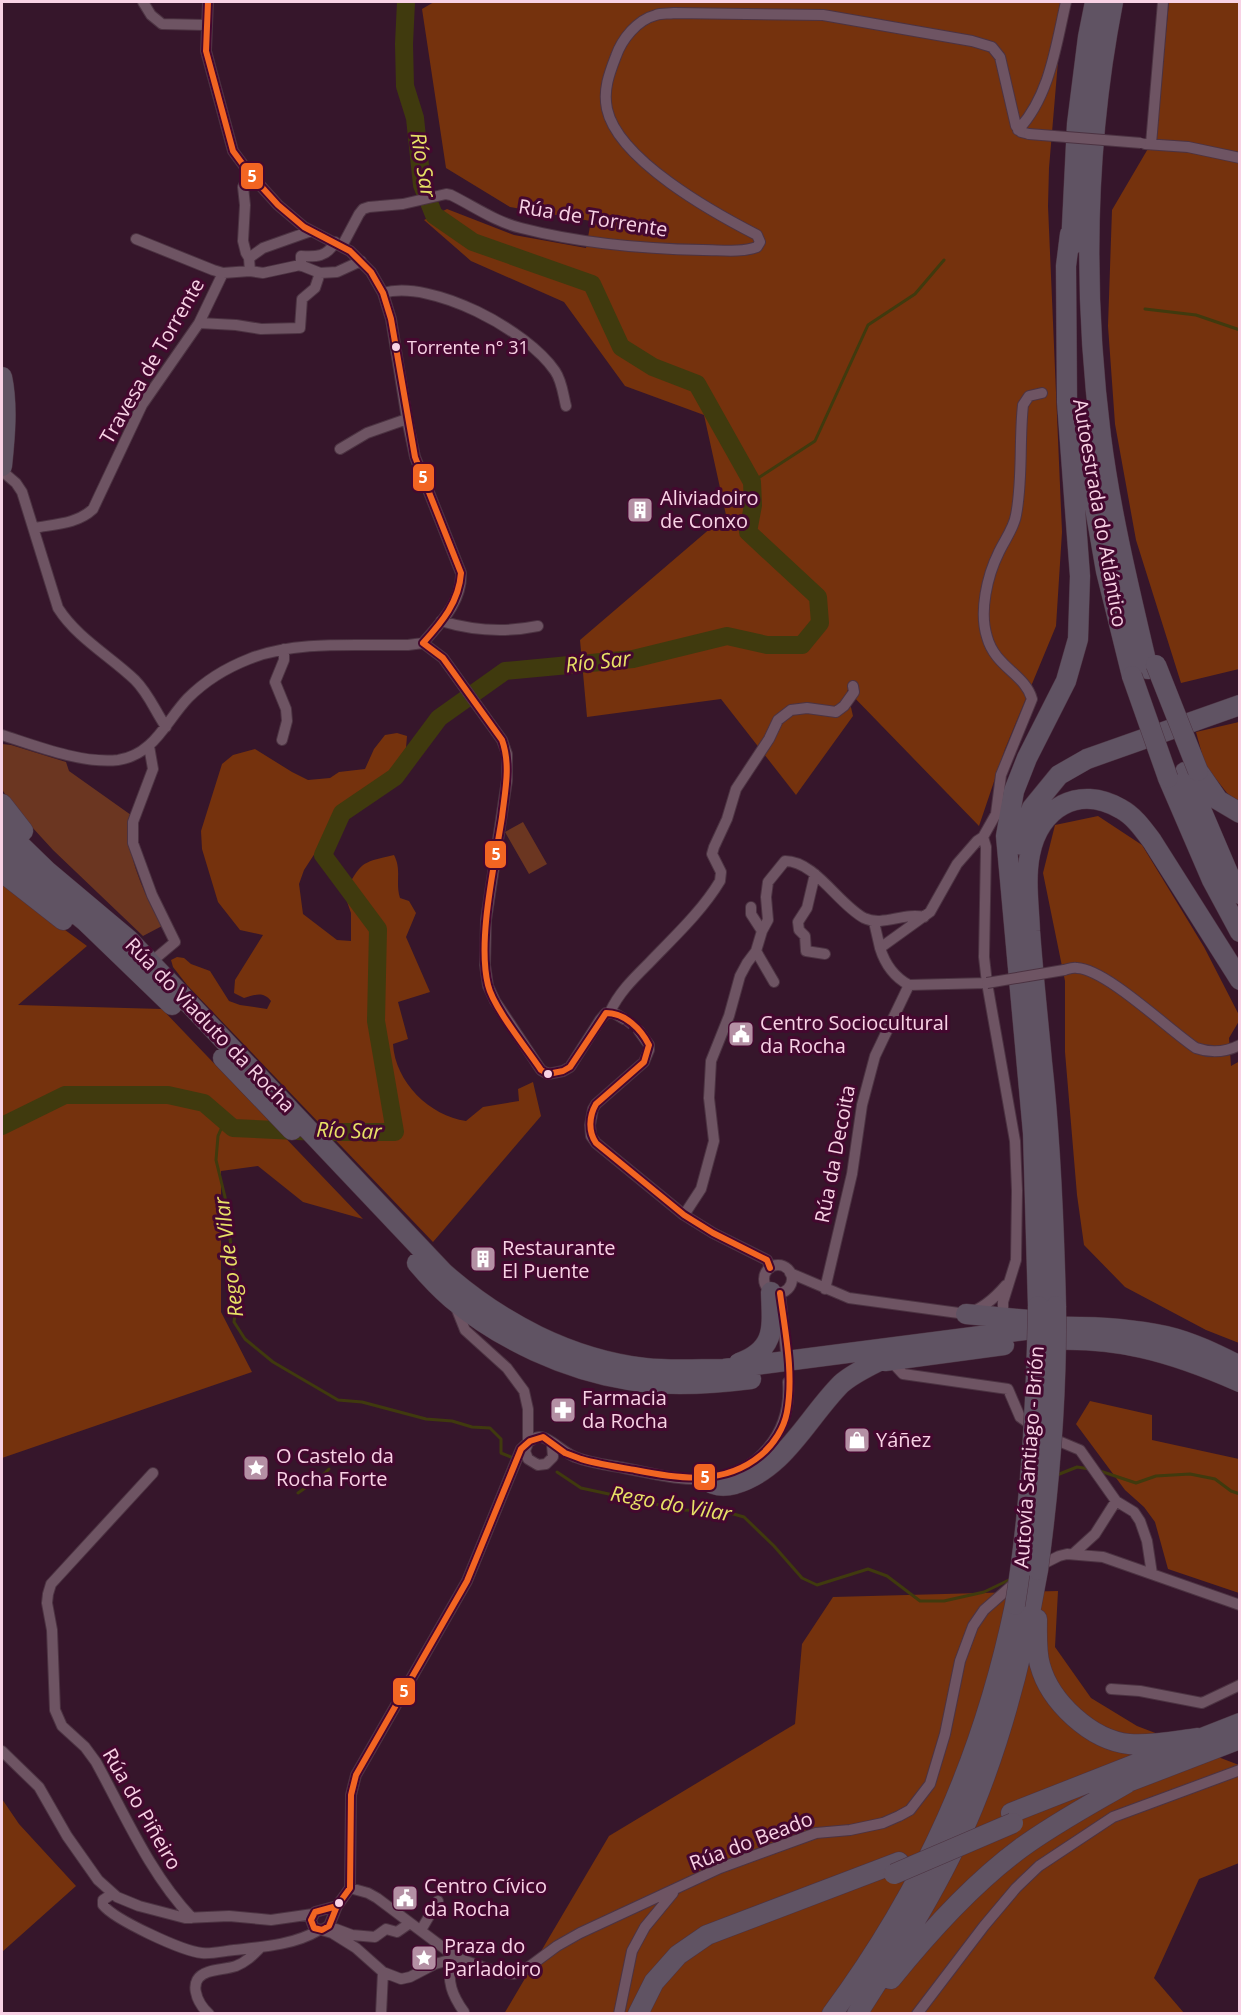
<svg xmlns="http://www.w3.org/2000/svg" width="1241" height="2015" viewBox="0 0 1241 2015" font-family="'Open Sans',sans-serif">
<rect width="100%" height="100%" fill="#36162b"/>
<path fill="#6b3621" d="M2,744l9,1 55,17 3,9 62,44c-11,28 16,86 31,111l-19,10 -90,-86 -43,-47 -8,-14z
M523,822l24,42 -18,10 -24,-42z"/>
<path fill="#75320d" d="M434,2h629l-14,166 -1,38 14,326 -6,94 -51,123 -26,77 -132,-136 6,26 -57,79 -75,-96 -134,18 -7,-77 146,-125 -22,-100 -79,-29 -61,-84 -93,-41 -47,-41 23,-11 67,26 72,13 5,-27 -81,-14 -64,-39 -24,-159z
M1169,2h70v667l-58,14 -45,-143 -21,-116 -7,-98 4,-116 44,-75z
M1239,722v80l-12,-9 -22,-28 -9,-33z
M397,733l10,3 -2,24 -15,16 -31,20 -16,14 -39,60 -5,14 4,30 34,26 14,1v-28l-7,-20c18,-30 14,-30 50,-38 8,15 1,27 6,43l9,3 7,12 -10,24 24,55 -32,10 10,37 -15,5c2,38 37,72 73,77l17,-14 36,-6 -1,-12 15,-7 8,34 -108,126 -246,-257 -14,-18 -2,-7 6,-3 7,1 7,6 19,7 19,30 11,4 27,4 4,-8c-8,-10 -16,-6 -27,-3l-10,-5 1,-13 28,-45 -23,-5 -22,-28 -16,-53 -1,-18 21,-67 11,-9 22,-6 37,23 16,8 22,-2 9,-6 26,-3 9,-20 11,-14z
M1098,816l44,29 62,102 35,68v6l-10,17 2,28 9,-5 -1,282 -33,-13 -81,-43 -41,-42 -7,-50 -12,-143v-71l-22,-108 12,-48z
M2,884l85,62 -69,59 144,4 201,210 -60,-17 -45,-36 -37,5v141l31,60 -250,86z
M1090,1401l62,14v25l87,19v134l-71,-24 -13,-47 -11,-15 -19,-17 -49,-66z
M1058,1591l-3,56 36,51 46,28 102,39v98l-40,16 -45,99 30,35 -680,1 105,-178 186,-112 7,-80 31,-47z
M2,1799l17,25 57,62 -74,66z"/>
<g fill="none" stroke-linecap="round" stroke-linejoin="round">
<path stroke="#403a0e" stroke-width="3" d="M1145,309l51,6 44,15
M752,482l63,-41 53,-116 47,-31 29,-34
M225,1120l-7,16 -2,24 9,37 12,100 -3,25 11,17 28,23 65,38 24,2 64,17 26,2 20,6 18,1 11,11v14l10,4
M1100,1471l36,12 20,-7 34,-2 25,5 16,12 9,3
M557,1472l24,16 102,22 40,1 21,6 30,29 28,32 15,7 51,-16 19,7 33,25h24l40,-9 27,-13
M1057,1475l20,-8 13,2
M298,1493l24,-17 7,-7"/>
<path stroke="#403a0e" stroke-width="18" d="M2,1126l63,-31h103l36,8 29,25 85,4h77l-19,-111 2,-92 -55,-74 19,-42 53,-36 44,-59 66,-47 128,-12 94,-23 40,9h35l18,-22 -2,-26 -70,-65 5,-27 -1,-23 -55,-98 -44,-17 -32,-20 -29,-63 -119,-42 -39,-27 -12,-30 -7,-67 -10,-32 -1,-42 2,-42"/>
<path stroke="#533247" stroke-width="10" stroke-dasharray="10 5" stroke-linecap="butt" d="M624,1019l15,12"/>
<defs>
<path id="street" d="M143,2l8,13 11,9 44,1
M208,2l-2,49 27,100 17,23 28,31 26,22 46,24 21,21 12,21 8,26 16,100 8,38 46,116c1,29 -20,49 -38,70
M1018,130c32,-34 38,-85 48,-128
M1145,144l43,3 52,11
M1151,144l12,-142
M136,239l77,31 10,3 27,-2 -1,-13 -3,-5 -3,-12 2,-36 -2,-18 7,-13
M342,246l17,-32 4,-5 6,-2 34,-3 43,-10 5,1c24,12 45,27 70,33 58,15 123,21 182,22 18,0 37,3 54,-3l3,-5 -3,-7c-43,-22 -139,-75 -150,-126 -4,-19 2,-35 9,-53 6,-17 21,-36 40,-41 5,-2 12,-1 18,-2l149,2 149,26 20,6 8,10 16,69 5,6 8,2
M249,258l14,-10 48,-17
M301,266v-10c15,1 26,1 34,-14
M250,271l13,2 37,-8 20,8 17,-1 24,-11
M383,293c49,-14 144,37 172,78 7,10 8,23 11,35
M199,323l37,2 25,4 39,-1 2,-29 13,-11 5,-15
M340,449l27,-16 40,-14
M2,471l14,12 6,9 36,116c19,30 52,48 77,72 14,14 20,31 31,47
M34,528c21,-4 43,-4 59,-19l49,-104 57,-82 24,-50
M441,621c33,10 63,12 97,5
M423,643l20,15 59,82 5,14v26l-21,140 -1,45 3,21 7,15 46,69 7,4 15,-3 7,-4 30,-47 6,-7h8l10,6
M2,735c34,11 80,29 116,25 36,-5 48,-39 70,-62 17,-17 38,-30 61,-39 47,-19 108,-13 159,-14l15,-2
M282,740l5,-19 -1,-12 -11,-27 9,-22v-11
M149,746l4,23 -20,53v21l19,52 23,47 -25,21
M983,837l3,10 -2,110 3,26 28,158 2,50 -1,69 -13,42v10l5,6
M815,874l-8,34 -9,14 1,8 6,6 1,15 19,3
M751,907v7l11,17
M874,922l6,26
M756,951l18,31
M1064,970c4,-1 9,-3 13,-2 29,1 92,62 119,80 14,5 30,4 44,-3
M987,983l-78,2c-15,-8 -24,-21 -29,-37l50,-36 27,-48 20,-23 6,-4 13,-23 5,-39 31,-76c-7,-25 -37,-32 -45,-62 -8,-25 0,-61 12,-85 5,-11 15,-24 17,-37 7,-36 3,-74 7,-110l6,-9 13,-3
M610,1012c9,-20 25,-35 40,-50 24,-25 52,-51 70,-81l1,-9 -9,-18 2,-7 13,-28 9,-30 33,-50 9,-19 13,-10 16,-2 29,4 8,-6 10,-14 -1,-6
M639,1031l10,14v5l-5,12 -48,42 -3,5 -3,16 1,11 5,7 88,72 29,18 54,27 3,8
M684,1215l17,-26 13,-48 -5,-43 2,-37 18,-45 11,-40 7,-13 9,-12 6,-20 6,-11 -2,-23 2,-15 17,-21c30,0 53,43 79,57 19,9 40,-6 60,-1
M764 1279a14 14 0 1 1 28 0a14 14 0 1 1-28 0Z
M790,1273l59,25 117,16c17,-5 29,-16 40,-29
M825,1289l27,-115 10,-69 13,-49 34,-71
M780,1293l6,59
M455,1305l10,25 42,38 17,23 4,18v34l-3,8 3,8 10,6 8,-1 7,-7 -1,-13
M890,1360l13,14 105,15 12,28 14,10
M1049,1437l31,13 36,51 18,11 6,9 7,20 5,33
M153,1473l-102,111 -3,10 -1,9 5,27 3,80 7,16 23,21 11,15c29,53 54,112 96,156
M1073,1554l22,-20 21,-33
M1037,1567l22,-11 8,-2 36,3 137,48
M1111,1689l29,2 62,12 38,-18
M2,1751l37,36 28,49 31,44 19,17 22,9 46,12 44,-2 42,4 42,-6
M350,1888l18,5 9,5 80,60 34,12 23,4 12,-5 31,-23 23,-13 140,-65 96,-35 34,-3 33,-7 16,-7 11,-6 20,-26 15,-50 15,-73 13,-35 11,-16 33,-29
M112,1894l-9,6v5c12,15 79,46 99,48 10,1 22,-2 32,-3 28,-3 60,-5 85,-20
M337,1906l-22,6 -4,8 3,8 8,2 7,-4 8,-20 13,-18 1,-93 5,-20 111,-194 54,-132c6,-5 11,-12 19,-12 9,0 24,16 35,20 15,6 33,8 49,11 27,5 55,13 82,11 52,-4 86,-47 82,-97
M322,1930l10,3 24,15 27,24 18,7 9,-2 25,-13 22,-6
M421,1930l17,-29
M332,1933l4,-4 16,6 23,2 11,-8 11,3 13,-9
M451,1961c-4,21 1,34 13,51
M209,2014c-12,-11 -23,-35 -1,-42 9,-3 19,-3 28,-6 10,-4 16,-10 23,-17
M381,2014l2,-42
M619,2014l13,-63 13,-24 28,-34
M917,2014l67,-88 32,-38 23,-22 74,-49 127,-47"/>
<path id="highway" d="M1113,2c-28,143 -30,291 -12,435 10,78 29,155 47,232
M1071,246l6,-122 11,-87 7,-35
M2,377c6,28 3,60 0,89
M1081,428l25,143 26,105
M1198,771l20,29 22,13
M1185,772l44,103 11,19
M1168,778l44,102 28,52
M2,804l21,27
M2,824l13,16 32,31 82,69 315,333c57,50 126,86 201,95 26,3 53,1 79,1l325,-42c39,-1 79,1 117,9 26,6 50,18 74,30
M1022,845l2,-17 8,-20 27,-33 28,-16 153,-54
M2,850l29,27 54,44 87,84
M2,872l61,48
M223,1058l69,72
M417,1263c11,13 22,25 35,36 49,41 114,71 177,81 40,7 82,4 122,-1
M1038,1306l-5,-173 -27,-297 8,-45 13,-33 39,-77 12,-42 2,-63 -13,-174 -1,-136 4,-32
M1056,1306c-2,-82 -5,-163 -14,-244 -4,-44 -9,-88 -12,-131 -1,-26 -5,-52 0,-77 9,-46 48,-70 91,-45 13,7 22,20 31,32l88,139
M966,1314l63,6
M1039,1341c75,-6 133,11 201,41
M885,1361l119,-16
M739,1363c38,-14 33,-37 32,-71
M705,1479c9,8 19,8 30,5 50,-15 72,-66 106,-100 10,-9 24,-16 36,-22
M1037,1619c0,14 -1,33 3,46 10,37 51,75 89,79 23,2 46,-3 69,-6
M1115,1787l125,-48
M1011,1813l229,-90
M891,1979c38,-47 81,-95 130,-131 34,-25 70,-44 106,-65
M638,2014l16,-32 24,-27 29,-20 192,-73
M832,2014c93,-126 151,-256 183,-409
M857,2014c43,-67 86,-134 116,-207 31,-76 51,-156 65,-237"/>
</defs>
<use href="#street" stroke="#4c3342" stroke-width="12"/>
<use href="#highway" stroke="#4c3342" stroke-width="21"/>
<use href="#street" stroke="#6e5463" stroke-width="10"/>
<use href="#highway" stroke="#605363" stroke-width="20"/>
<defs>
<path id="street-bridge" d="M1029,134l112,9
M987,983l77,-13"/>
<path id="highway-bridge" d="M1156,665l42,106
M1132,676l36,102
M1038,1570c12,-88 19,-175 18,-264
M1015,1605c16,-100 21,-199 23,-299
M894,1874l119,-51"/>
</defs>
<use href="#street-bridge" stroke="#4c3342" stroke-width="12" stroke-linecap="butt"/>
<use href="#highway-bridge" stroke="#4c3342" stroke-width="21" stroke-linecap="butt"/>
<use href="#street-bridge" stroke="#6e5463" stroke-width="10"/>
<use href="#highway-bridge" stroke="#605363" stroke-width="20"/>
<defs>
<path id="bus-1" d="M208,2l-2,49 27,100 17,23 28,31 26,22 46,24 21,21 12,21 8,26 24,138 46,116c-2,29 -19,49 -38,70
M423,643l20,15 59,82c9,25 3,51 0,77 -7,46 -25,123 -14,168 5,22 39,64 53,85l7,4 15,-3 7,-4 36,-54c19,0 35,16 43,32l-5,17 -48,42c-7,12 -8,28 0,39l88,72 29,18 54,27 3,8
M337,1906l-8,20 -7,4 -8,-2 -3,-8 4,-8z
M337,1906l13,-18 1,-93 5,-20 111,-194 54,-132 9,-8 13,-4 22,16 16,6c17,5 36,8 54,11 44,9 89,16 126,-15 13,-11 23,-27 26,-43 7,-38 -2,-81 -7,-119"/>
</defs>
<use href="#bus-1" stroke="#44082f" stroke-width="10"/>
<use href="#bus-1" stroke="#f26522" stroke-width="6"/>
</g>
<defs>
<symbol id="building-square" viewBox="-11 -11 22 22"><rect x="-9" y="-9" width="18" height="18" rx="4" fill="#b490a4" stroke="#44082f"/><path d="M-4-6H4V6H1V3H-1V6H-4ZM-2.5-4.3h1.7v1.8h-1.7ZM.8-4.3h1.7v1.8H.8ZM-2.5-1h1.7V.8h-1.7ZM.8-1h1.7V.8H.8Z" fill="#fff"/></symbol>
<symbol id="civic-square" viewBox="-11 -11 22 22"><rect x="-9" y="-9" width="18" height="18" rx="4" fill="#b490a4" stroke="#44082f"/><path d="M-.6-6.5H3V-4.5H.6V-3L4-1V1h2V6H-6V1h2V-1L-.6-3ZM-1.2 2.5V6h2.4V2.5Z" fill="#fff"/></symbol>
<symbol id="pharmacy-square" viewBox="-11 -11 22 22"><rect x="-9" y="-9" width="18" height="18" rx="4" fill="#b490a4" stroke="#44082f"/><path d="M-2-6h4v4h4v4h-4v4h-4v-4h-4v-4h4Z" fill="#fff"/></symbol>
<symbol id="shop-square" viewBox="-11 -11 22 22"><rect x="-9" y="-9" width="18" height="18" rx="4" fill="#b490a4" stroke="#44082f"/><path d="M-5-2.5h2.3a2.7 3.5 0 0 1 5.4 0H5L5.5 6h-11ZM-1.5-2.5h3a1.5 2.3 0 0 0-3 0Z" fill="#fff"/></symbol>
<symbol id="sight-square" viewBox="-11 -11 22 22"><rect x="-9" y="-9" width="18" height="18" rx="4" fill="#b490a4" stroke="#44082f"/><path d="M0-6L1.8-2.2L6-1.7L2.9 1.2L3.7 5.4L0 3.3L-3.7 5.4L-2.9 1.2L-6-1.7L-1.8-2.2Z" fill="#fff"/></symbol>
</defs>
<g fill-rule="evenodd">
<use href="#building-square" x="625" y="495" width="30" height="30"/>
<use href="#civic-square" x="726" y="1019" width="30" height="30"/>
<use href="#building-square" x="468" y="1244" width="30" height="30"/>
<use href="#pharmacy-square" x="548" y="1395" width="30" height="30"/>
<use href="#shop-square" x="842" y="1425" width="30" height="30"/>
<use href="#sight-square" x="241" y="1453" width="30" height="30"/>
<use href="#civic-square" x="390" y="1883" width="30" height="30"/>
<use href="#sight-square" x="409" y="1943" width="30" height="30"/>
</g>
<g fill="#f8d2e5" stroke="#44082f" stroke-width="2">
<circle cx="396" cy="347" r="5"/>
<circle cx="548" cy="1074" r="5"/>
<circle cx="339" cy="1903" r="5"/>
</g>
<g text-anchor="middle" stroke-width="6" stroke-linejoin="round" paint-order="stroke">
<g font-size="18" fill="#f8d2e5" stroke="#44082f" text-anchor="start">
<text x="407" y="354">Torrente n° 31</text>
</g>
<g font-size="20" fill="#f8d2e5" stroke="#44082f">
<text transform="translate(593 218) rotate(9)" y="7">Rúa de Torrente</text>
<text transform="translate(152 361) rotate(-60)" y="7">Travesa de Torrente</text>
<text transform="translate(1100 513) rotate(80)" y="7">Autoestrada do Atlántico</text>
<text transform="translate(210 1025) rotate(46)" y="7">Rúa do Viaduto da Rocha</text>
<text transform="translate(835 1154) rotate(-79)" y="7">Rúa da Decoita</text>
<text transform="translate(1029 1457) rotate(-86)" y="7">Autovía Santiago - Brión</text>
<text transform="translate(142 1809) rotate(60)" y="7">Rúa do Piñeiro</text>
<text transform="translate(751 1841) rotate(-21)" y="7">Rúa do Beado</text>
</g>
<g font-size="20" fill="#f8d2e5" stroke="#44082f" text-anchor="start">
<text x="660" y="505">Aliviadoiro<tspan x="660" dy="23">de Conxo</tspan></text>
<text x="760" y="1030">Centro Sociocultural<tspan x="760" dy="23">da Rocha</tspan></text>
<text x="502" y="1255">Restaurante<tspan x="502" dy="23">El Puente</tspan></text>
<text x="582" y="1405">Farmacia<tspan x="582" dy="23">da Rocha</tspan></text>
<text x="876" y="1447">Yáñez</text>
<text x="276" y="1463">O Castelo da<tspan x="276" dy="23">Rocha Forte</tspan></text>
<text x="424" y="1893">Centro Cívico<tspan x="424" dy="23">da Rocha</tspan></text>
<text x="444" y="1953">Praza do<tspan x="444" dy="23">Parladoiro</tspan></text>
</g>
<g font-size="21" font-style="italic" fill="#e8e166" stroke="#44082f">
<text transform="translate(423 165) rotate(80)" y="7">Río Sar</text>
<text transform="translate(598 662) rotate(-6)" y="7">Río Sar</text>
<text transform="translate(349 1131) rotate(2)" y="7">Río Sar</text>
<text transform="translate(229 1257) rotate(-97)" y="7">Rego de Vilar</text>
<text transform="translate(671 1504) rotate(10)" y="7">Rego do Vilar</text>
</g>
</g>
<g stroke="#44082f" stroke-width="2">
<rect x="240" y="162" width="24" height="28" rx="6" fill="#f26522"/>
<rect x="412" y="463" width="23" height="29" rx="6" fill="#f26522"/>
<rect x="484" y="840" width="23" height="29" rx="6" fill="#f26522"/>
<rect x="693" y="1463" width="23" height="28" rx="6" fill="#f26522"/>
<rect x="392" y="1677" width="24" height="29" rx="6" fill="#f26522"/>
</g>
<g font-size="16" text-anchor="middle" font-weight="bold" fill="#fff">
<text x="252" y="182">5</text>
<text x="423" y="483">5</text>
<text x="496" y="860">5</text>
<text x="705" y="1483">5</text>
<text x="404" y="1697">5</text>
</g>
<rect width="1241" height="2015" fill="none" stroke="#f8d2e5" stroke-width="6"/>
</svg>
